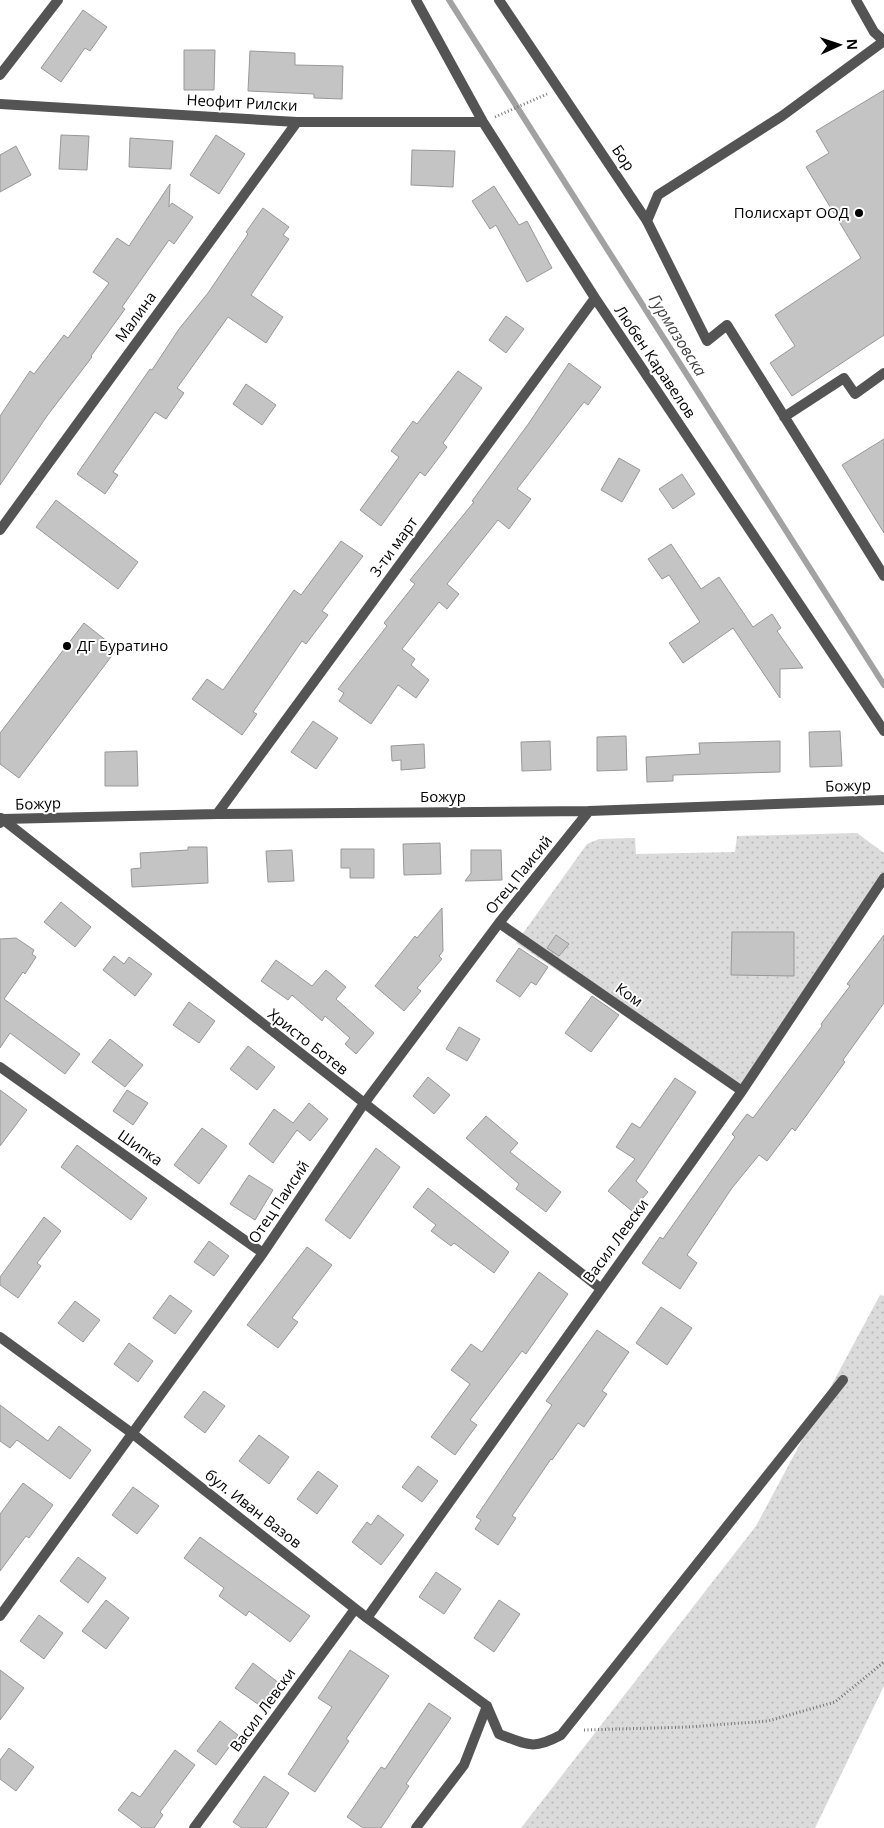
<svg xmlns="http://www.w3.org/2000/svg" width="884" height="1828" viewBox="0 0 884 1828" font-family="'Open Sans',sans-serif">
<defs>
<pattern id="grass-dots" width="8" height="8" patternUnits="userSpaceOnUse" patternTransform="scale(1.25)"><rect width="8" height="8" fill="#dbdbdb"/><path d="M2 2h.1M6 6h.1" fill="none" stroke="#bababa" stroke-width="1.8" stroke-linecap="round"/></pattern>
</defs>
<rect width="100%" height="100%" fill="#fff"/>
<path fill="url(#grass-dots)" d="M857,833l27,20v31l-147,206 -221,-147 71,-99 12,-5 36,-1 1,16 99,-2 2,-16z
M880,1295l4,1v390l-69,142h-294l235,-302z"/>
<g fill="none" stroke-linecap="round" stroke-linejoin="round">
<path stroke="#a2a2a2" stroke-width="6" d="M449,0l435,685"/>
</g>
<path fill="#c4c4c4" stroke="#989898" d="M83,10l24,17 -17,24 -5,-3 -24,34 -20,-14z
M184,50h31l-1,40h-30z
M250,51l45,2v12l48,1 -1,33 -28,-1v-4l-66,-3z
M884,90v245l-92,61 -22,-33 25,-17 -20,-31 86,-57 -55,-91 23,-14 -13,-22z
M61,135l28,1 -2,34 -28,-1z
M216,135l29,19 -26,40 -29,-19z
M130,138l43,3 -2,28 -42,-2z
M16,146l15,29 -31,17v-37z
M412,150l43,1 -2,36 -42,-2z
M170,184l-1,23 3,-4 21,14 -19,27 -5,-4 -47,67 3,2 -34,47 1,1 -45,59 -47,69v-69l30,-45 4,3 30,-39 4,3 41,-55 -16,-11 24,-34 12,8z
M494,186l25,39 8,-4 25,47 -25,14 -31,-57 -6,4 -18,-28z
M263,208l26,19 -6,8 6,4 -38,56 32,22 -17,26 -38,-26 -51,71 7,5 -18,26 -11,-7 -42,60 5,3 -13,19 -28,-20 73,-105 2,1 27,-41 29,-36 40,-59 -2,-2z
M506,316l18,13 -18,24 -17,-13z
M569,363l32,24 -13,18 -4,-3 -67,87 14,10 -22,30 -11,-9 -51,64 12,10 -12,15 -8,-7 -37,47 13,10 -4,6 18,15 -13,18 -18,-13 -27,39 -32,-23 5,-8 -6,-4 49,-63 -3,-3 31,-39 -5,-4 64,-78 -2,-1 57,-78z
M458,371l24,17 -39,55 4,4 -22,29 -5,-4 -39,54 -21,-16 39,-53 -8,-6 22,-30 4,3z
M246,384l30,21 -14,20 -29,-21z
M884,439v94l-42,-68z
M619,458l21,12 -18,32 -21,-12z
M682,474l13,20 -22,15 -14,-20z
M56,500l82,62 -20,27 -82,-62z
M341,541l22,15 -41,55 6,4 -22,29 -4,-3 -49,71 4,2 -15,21 -50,-36 15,-20 16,11 71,-100 7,5z
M671,544l30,45 18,-12 34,50 19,-13 9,14 -4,3 26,37 -23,1v29l-47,-70 -50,35 -14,-20 31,-21 -31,-47 -7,4 -14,-20z
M84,623l33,26 -98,129 -19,-14v-31z
M313,721l25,17 -22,31 -25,-17z
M840,731l2,35 -32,1 -1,-35z
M626,736l1,34 -30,1v-34z
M550,741l1,29 -29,1 -1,-29z
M780,741v31l-107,3v6l-26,1 -1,-25 54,-3 -1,-11z
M424,744l1,24 -24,2v-10l-9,1 -1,-15z
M137,751l1,35h-33v-34z
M440,843l1,31 -37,1 -1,-31z
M188,847h19l1,36 -76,4 -1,-18 10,-1 -1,-15 48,-3z
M341,849h33v29h-24v-10h-9z
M292,850l2,31 -26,1 -2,-31z
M471,850h30l1,30 -37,1 6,-8z
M61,902l30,25 -16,20 -31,-25z
M442,908l1,43 -4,5 3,3 -25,29 4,3 -17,20 -29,-25 40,-50 2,2z
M732,932h62v44l-63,-1z
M556,935l13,9 -10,12 -12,-8z
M884,935v68l-41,57 2,2 -50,69 -3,-3 -25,33 -8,-6 -27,33 -45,67 10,8 -17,26 -38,-26 18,-26 3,2 72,-102 -3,-3 15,-20 6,4 69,-92 -1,-2 29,-38 -3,-2z
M16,938l18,12 -2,4 4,3 -11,17 -2,-2 -19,27 76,55 -15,20 -55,-41 -10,15v-109z
M519,948l29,19 -12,18 -5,-3 -11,15 -24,-16z
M114,956l10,8 5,-7 23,17 -17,22 -32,-26z
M276,960l36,26 14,-16 20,17 -10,12 38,34 -18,21 -11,-10 5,-6 -25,-22 -3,5 -30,-26 -4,5 -27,-19z
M592,996l27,19 -28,37 -26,-19z
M189,1002l26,19 -16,22 -26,-18z
M459,1027l21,12 -13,22 -21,-12z
M110,1039l33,26 -18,22 -33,-25z
M248,1046l27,21 -18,23 -27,-21z
M428,1077l22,18 -16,19 -21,-18z
M675,1078l21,14 -60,89 12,11 -16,19 -24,-20 27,-32 -19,-12 16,-24 8,5z
M0,1090l27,20 -27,36z
M127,1090l21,13 -15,22 -20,-14z
M309,1103l19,16 -18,22 -13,-11 -24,33 -24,-19 25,-35 19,14z
M486,1116l32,27 -8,9 51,40 -15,20 -30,-23 3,-5 -53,-46z
M202,1128l25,18 -28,38 -25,-19z
M77,1145l70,53 -16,22 -70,-53z
M376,1148l24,19 -50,72 -25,-19z
M249,1175l24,15 -18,30 -25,-16z
M428,1188l81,64 -15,21 -40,-30 -3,3 -20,-15 5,-6 -23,-18z
M44,1217l17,14 -24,32 4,3 -23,32 -18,-13v-8z
M209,1241l20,15 -15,20 -20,-14z
M307,1247l25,18 -40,53 6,4 -20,26 -31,-23z
M539,1272l29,22 -42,60 -4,-3 -52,69 7,5 -22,30 -24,-18 39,-53 -19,-14 20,-26 11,8z
M170,1295l22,16 -17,23 -22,-16z
M75,1301l25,19 -17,22 -25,-19z
M661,1307l31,21 -25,37 -31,-22z
M597,1330l32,22 -27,39 5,3 -23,33 -6,-4 -26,37 -1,-1 -39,57 4,2 -18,27 -23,-16 6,-9 -5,-3 76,-112 -6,-4z
M129,1343l24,18 -15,21 -24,-18z
M204,1391l21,15 -20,27 -21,-16z
M0,1405l48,36 11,-15 32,24 -21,29 -53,-39 -7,8 -10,-7z
M259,1435l30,22 -20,27 -30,-23z
M418,1466l20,15 -16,21 -20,-15z
M318,1471l20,15 -21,28 -20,-15z
M23,1483l30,22 -24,33 -3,-2 -26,35v-57z
M133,1487l26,19 -22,28 -25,-19z
M378,1515l26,20 -23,30 -29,-23 15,-20 4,3z
M200,1537l110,79 -20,26 -41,-31 -3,5 -27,-20 5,-8 -40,-30z
M78,1557l28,21 -18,25 -28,-22z
M436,1572l25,17 -17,25 -25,-17z
M106,1600l23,18 -23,31 -24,-18z
M499,1600l21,14 -26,38 -20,-14z
M39,1615l24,18 -19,26 -24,-18z
M350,1650l39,26 -43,63 3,2 -34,51 -27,-18 44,-67 -14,-9z
M253,1663l26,20 -17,24 -27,-19z
M0,1670l24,18 -24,32z
M429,1703l22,15 -45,66 3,2 -28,42h-18l-16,-11 34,-50 4,2z
M220,1721l18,14 -22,30 -19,-14z
M9,1748l25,19 -18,24 -16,-12v-19z
M175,1750l20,15 -35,47 3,3 -9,13h-12l-24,-18 14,-18 8,5z
M264,1776l25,17 -23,35h-24l-9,-6z"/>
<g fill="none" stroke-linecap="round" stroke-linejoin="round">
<path stroke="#767676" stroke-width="3" stroke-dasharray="1 2.5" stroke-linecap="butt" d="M495,117l52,-23
M584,1730l104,-3 80,-6 67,-19 49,-40"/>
<path stroke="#545454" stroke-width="10" d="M856,0l18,32 10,9
M884,41l-102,75 -124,79 -11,26 60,120 20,-16 157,251
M784,417l60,-39 11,16 29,-21
M416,1828l48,-63 23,-59 12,28c29,11 34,16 62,1l282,-355"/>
<path stroke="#545454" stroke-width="10" d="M416,0l67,122 112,176 289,433
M499,0l148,221
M0,75l58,-75
M0,104l297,18h186
M0,530l297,-408
M217,814l378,-516
M1,818l599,470
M0,823l3,-4 214,-5 372,-3 295,-11
M499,923l243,168
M0,1067l263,186
M0,1337l133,97 234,184 120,88
M0,1616l263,-363 100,-148 136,-182 90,-112
M367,1618l375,-527 142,-213
M194,1828l161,-219"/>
</g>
<g fill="#000" stroke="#fff" stroke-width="2">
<circle cx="859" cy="213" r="5"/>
<circle cx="67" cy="646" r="5"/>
</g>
<g text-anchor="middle" stroke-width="4" stroke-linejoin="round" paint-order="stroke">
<g font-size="15" fill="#000" stroke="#fff">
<text transform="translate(242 103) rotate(3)" y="5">Неофит Рилски</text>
<text transform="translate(623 158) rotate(56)" y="5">Бор</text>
<text transform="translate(136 317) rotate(-54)" y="5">Малина</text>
<text transform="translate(655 362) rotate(56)" y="5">Любен Каравелов</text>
<text transform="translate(394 547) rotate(-54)" y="5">3-ти март</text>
<text transform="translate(848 786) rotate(-2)" y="5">Божур</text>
<text x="443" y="802">Божур</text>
<text transform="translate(38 804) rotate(-2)" y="5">Божур</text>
<text transform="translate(519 875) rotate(-51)" y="5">Отец Паисий</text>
<text transform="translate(629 995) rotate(35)" y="5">Ком</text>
<text transform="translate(308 1042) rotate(38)" y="5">Христо Ботев</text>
<text transform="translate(140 1148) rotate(35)" y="5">Шипка</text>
<text transform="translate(279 1202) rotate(-56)" y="5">Отец Паисий</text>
<text transform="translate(616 1241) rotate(-54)" y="5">Васил Левски</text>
<text transform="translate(253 1509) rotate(38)" y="5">бул. Иван Вазов</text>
<text transform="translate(263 1710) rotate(-54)" y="5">Васил Левски</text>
</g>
<g font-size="15" fill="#000" stroke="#fff" text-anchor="end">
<text x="849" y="218">Полисхарт ООД</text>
<text x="77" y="651" text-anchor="start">ДГ Буратино</text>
</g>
<g font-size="16" font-style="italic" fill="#434343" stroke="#fff">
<text transform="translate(678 335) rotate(58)" y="6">Гурмазовска</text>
</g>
</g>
<g transform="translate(839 45) rotate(87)" stroke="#ffffff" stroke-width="4" paint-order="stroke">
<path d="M0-4L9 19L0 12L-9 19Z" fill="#000000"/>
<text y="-8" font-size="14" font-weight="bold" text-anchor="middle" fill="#000000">N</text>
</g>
</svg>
